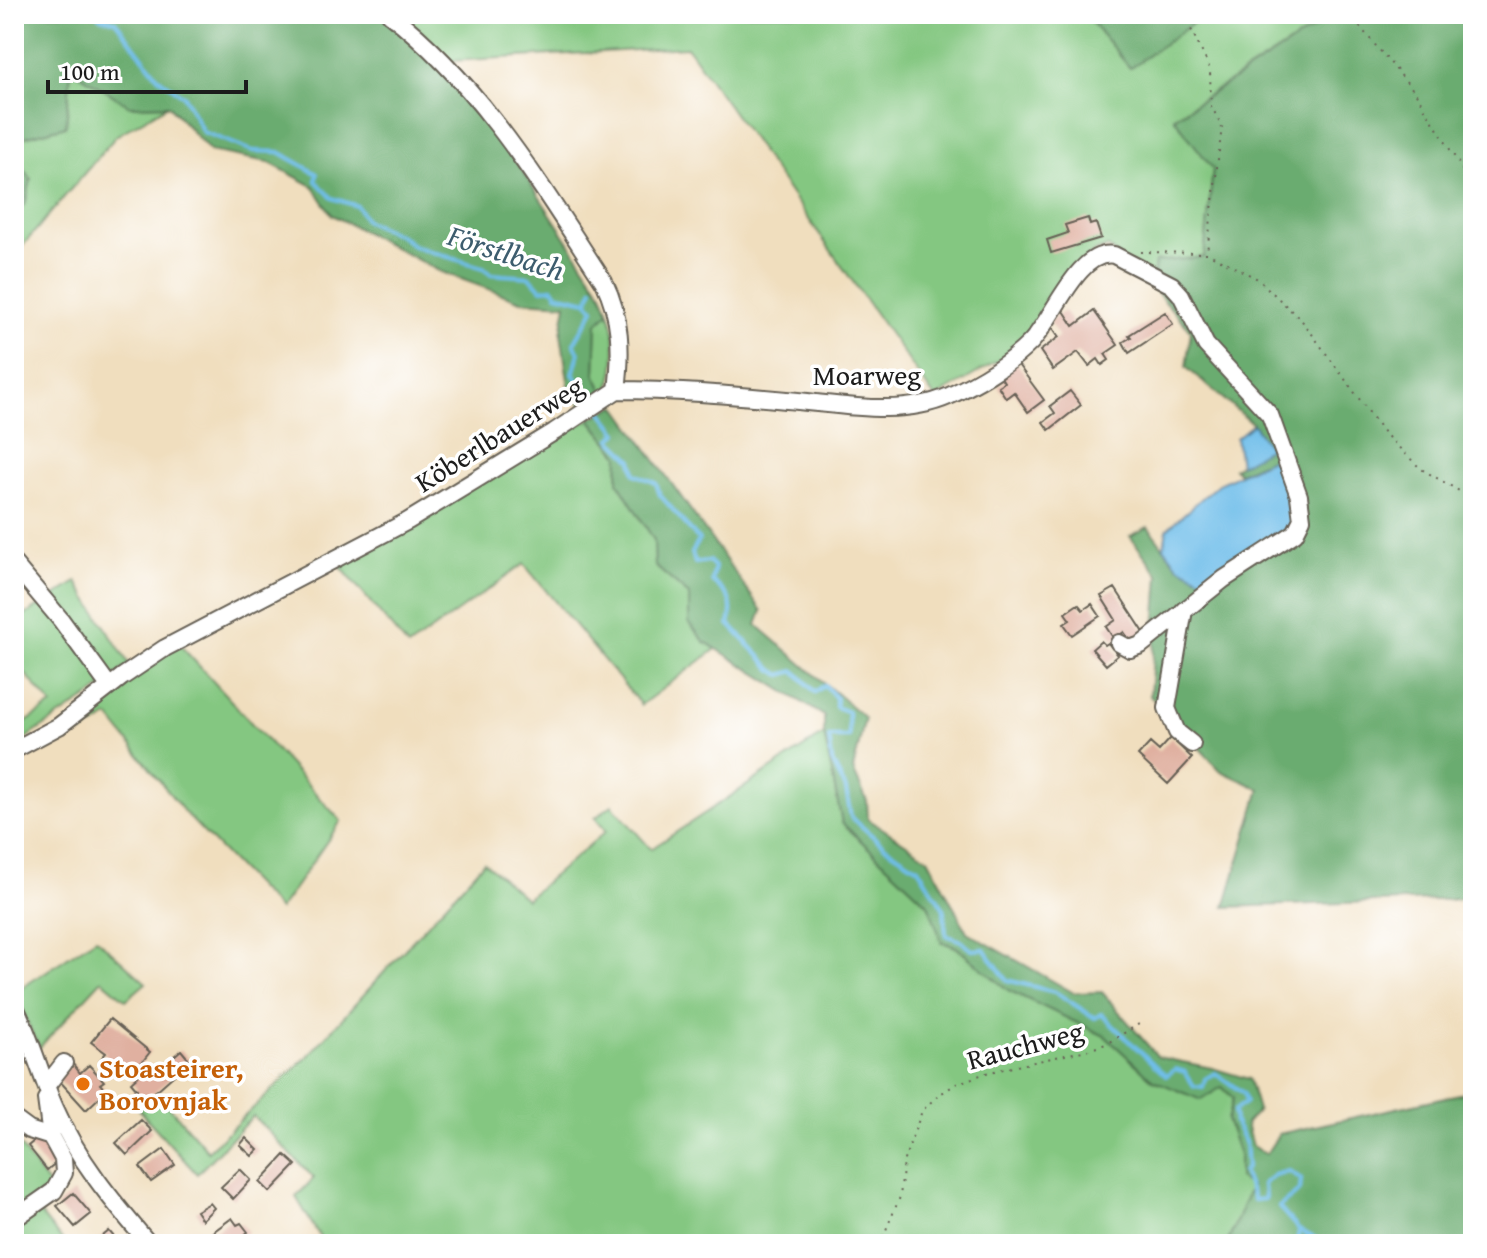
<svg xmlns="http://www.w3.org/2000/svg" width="1487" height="1258" viewBox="0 0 1487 1258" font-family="'Gentium Book Plus',serif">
<rect width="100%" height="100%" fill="#fff"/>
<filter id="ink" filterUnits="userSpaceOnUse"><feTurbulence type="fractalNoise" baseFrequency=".0125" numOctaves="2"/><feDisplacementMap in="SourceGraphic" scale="16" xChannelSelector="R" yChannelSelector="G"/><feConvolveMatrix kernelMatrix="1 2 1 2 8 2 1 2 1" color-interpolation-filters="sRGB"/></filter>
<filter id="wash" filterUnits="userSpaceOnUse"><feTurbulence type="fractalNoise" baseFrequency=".006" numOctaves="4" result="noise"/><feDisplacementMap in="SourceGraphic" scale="32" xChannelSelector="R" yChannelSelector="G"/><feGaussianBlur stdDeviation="1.8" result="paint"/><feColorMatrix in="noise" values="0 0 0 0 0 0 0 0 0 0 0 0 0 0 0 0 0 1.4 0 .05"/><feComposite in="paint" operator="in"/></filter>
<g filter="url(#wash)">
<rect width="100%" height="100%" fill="#f0debe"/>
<path fill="#84c781" stroke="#50724e" stroke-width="2" d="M397,14h688l45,54 76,-54h130l-162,103 39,52 -9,89 -49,4 -3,25 -44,-40 -16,6 -71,94 -86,51 -248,-351 -237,14z
M71,68l59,38 38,-1 -52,31 -102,120v-49l11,-2 6,-26 -17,-22v-17l52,-14z
M609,312c8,19 9,65 -4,82l-10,-20 2,-51z
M590,419l29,36 -1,27 36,58 1,26 34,29 15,46 12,8 -75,56 -117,-141 -116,83 -68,-81 133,-81z
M77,582l52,82 -34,29 -81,53v-20l12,-4 26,-17 -38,-44v-39z
M179,644l162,177 -62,89 -93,-96 -77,-97 -27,16 -7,-10 38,-34z
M824,734l18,89 87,82 13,37 14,5 52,43 97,46 48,44 69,7 11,11 -6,22 12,34v24l12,8 -24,58h-903l-28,-47 18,-19 -61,-62 -56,58 -59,-65 19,-16 51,58 101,-96 175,-193 42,37 80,-68 -11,-13 17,-13 39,44z
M96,938l50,45 -20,17 -24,-20 -63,68 -25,-55z
M20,1146l29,40 -17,17 33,41h-51v-93z"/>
<path fill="#6bac6f" stroke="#446446" stroke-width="2" d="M14,14h365l60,46 63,80 100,153 7,19 -12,11 -2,51 10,20 -22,13 -14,-20 -8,-53 5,-30 -45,-3 -82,-30 -107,-56 -19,-29 -45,-24 -58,-11 -42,-46 -38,1 -59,-37 -5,57 -52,14z
M1085,14h121l-76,54z
M1336,14h137v897l-6,-12 -242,8 35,-118 -39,-18 -71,-75 9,-121 -29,-39 18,-9 30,39 96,-108 -35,15 -5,-5 35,-21 -16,-23 -67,-57 5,-36 -39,-44 3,-25 49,-5 9,-88 -39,-51z
M14,157l17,22 -6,26 -11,2z
M616,405l146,206 -5,14 108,93 -12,52 14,31 1,18 60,39 39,74 107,61 28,-1 56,65 54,11 37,11 9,31 -12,14 6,22 14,8 13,-20 194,-43v153h-246l24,-58 -12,-8v-24l-12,-34 6,-22 -11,-11 -21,13 -48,-20 -48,-44 -97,-46 -52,-43 -14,-5 -14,-38 -86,-81 -18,-89v-18l-120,-75 -15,-18v-28l-34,-29 -1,-26 -36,-58 1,-27 -29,-36z"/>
<path fill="#6fbeea" stroke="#466d83" stroke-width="2" d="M1253,424l17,24 -30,17 -4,-27z
M1273,458l20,37v28l-59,43 -27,15 -29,-15 -14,-19 3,-18 51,-45z"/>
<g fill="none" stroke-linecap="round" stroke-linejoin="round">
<path stroke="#6fbeea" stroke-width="4" d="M98,14l1,3 16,4 44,57 25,18 19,36 50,19 26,1 38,22 -1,7 16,17 25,8 9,15 37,16 10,9 71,22 7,6 39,3 11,12 12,-1 4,6 30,7 7,8 -20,34 5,10 -6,21 21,27
M588,300l5,-12
M599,408l19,25 -7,6 21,21 3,14 21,9 4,12 39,45 -7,13 3,10 14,-2 6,6 -3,14c17,14 23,21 17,43l44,46 8,5 14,-4 20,21 10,-7 11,13v9l12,5 1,25h-20l3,24 14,29 5,27 33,29 34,22 26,41 2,26 15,6 11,9 12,-1 23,31 48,12 40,26 6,-4 65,62 9,-7 10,3 9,14 9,1 2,-8 10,-6 28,20 3,9 -12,9 1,12 10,19 2,25 -4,5 11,28 11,-1 -1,-16 10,-8 15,-4 12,8 -1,11 -21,17 20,23 -2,14
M1299,1230l18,9 2,5"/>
</g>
<g id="blocks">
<path fill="#e0b0a0" d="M1088,218l2,7 6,-2 5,15 -50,15 -4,-13 21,-7 -3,-8z
M1064,311l10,15 20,-15 24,34 -13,9 4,6 -7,5 -4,-6 -9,7 -11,-14 -25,18 -13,-19 19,-14 -10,-15z
M1165,312l8,12 -44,29 -6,-11 8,-5 -2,-2z
M1016,362l28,38 -16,12 -14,-20 -8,6 -8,-12 6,-4 -5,-8z
M1070,391l11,14 -32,25 -6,-8 12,-9 -5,-7z
M1115,588l30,46 -14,8 -7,-10 -10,7 -8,-12 10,-7 -15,-24z
M1078,604l5,6 9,-6 8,12 -28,19 -8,-11 6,-4 -5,-7z
M1101,641l4,4 3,-2 10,12 -12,10 -14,-16z
M1171,738l21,20 -24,26 -30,-28 12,-13 9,8z
M110,1019l40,33 -16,20 -9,-7 -8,9 -17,-14 6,-7 -15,-11z
M181,1050l9,11 -52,46 -9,-11 8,-7 -6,-7 19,-17 6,7z
M73,1064l7,9 9,-8 15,16 -4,3 6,7 -20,19 -29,-32z
M141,1120l11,11 -25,24 -11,-12z
M39,1137l19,24 -11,9 -19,-24z
M246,1138l12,12 -6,6 -12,-11z
M164,1149l11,16 -24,17 -11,-15z
M285,1155l11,10 -26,27 -10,-10z
M240,1169l11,11 -18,19 -12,-12z
M73,1193l18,21 -16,13 -18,-21z
M210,1203l4,5 -12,12 -6,-9z
M232,1218l5,7 4,-2 7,9 -14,11 -3,-4 -6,5h-14l-5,-7z
M109,1231l11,13h-27z"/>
</g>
</g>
<g filter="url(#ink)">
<use href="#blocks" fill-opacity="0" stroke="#666055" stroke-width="2"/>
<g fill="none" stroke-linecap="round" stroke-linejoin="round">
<defs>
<path id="minor" d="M617,390c57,0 113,5 170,10 52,4 113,18 162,-4 28,-13 60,-32 81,-53 23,-23 48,-95 84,-88l58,30 9,10 25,50 64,70 29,81 3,23 -7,14 -71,46 -83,66 -11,4 -11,-6
M14,564l47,56 48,66
M1184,610l-17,98 10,24 15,12
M14,750l45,-24 63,-49 43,-29 243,-127 146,-89 63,-42c5,-39 4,-73 -13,-108 -63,-96 -123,-197 -214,-268
M14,1005c17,33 26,69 41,103 22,51 58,94 94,136
M47,1085l17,-22
M14,1119l15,11 22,7
M14,1219l40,-28 10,-18 -1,-14 -12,-22 -5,-38"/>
</defs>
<use href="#minor" stroke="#666055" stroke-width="20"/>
<path stroke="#666055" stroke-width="2" stroke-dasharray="2 6" stroke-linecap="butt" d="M1190,14l-1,11 21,44 1,37 11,20 -15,126
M1349,14l66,78 58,95
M1141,252l66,1 51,26 46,44 80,110 37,36 52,30
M880,1244l20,-47 4,-37 18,-49 15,-15 19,-12 30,-11 105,-24 15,-5 33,-20"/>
<use href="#minor" stroke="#fff" stroke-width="16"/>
</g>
</g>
<circle fill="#e8710a" stroke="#fff" stroke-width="3" cx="83" cy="1084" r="8"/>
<g text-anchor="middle" stroke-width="7" stroke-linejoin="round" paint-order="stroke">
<g font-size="28" fill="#1c1c1c" stroke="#fff">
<text x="867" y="385">Moarweg</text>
<text transform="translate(499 434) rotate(-32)" y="10">Köberlbauerweg</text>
<text transform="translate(1025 1045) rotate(-15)" y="10">Rauchweg</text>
</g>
<g font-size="28" font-weight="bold" fill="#c56008" stroke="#fff" text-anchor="start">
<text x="99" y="1078">Stoasteirer,<tspan x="99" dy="32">Borovnjak</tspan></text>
</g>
<g font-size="30" font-style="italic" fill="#3d5d6e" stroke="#fff">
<text transform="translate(506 253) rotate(18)" y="10">Förstlbach</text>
</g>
</g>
<rect width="1487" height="1258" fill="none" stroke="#fff" stroke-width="48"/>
<path d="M48 80v12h198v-12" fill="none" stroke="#1c1c1c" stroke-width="4"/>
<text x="60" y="80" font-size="24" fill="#1c1c1c" stroke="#ffffff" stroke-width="6" paint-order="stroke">100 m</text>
</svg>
